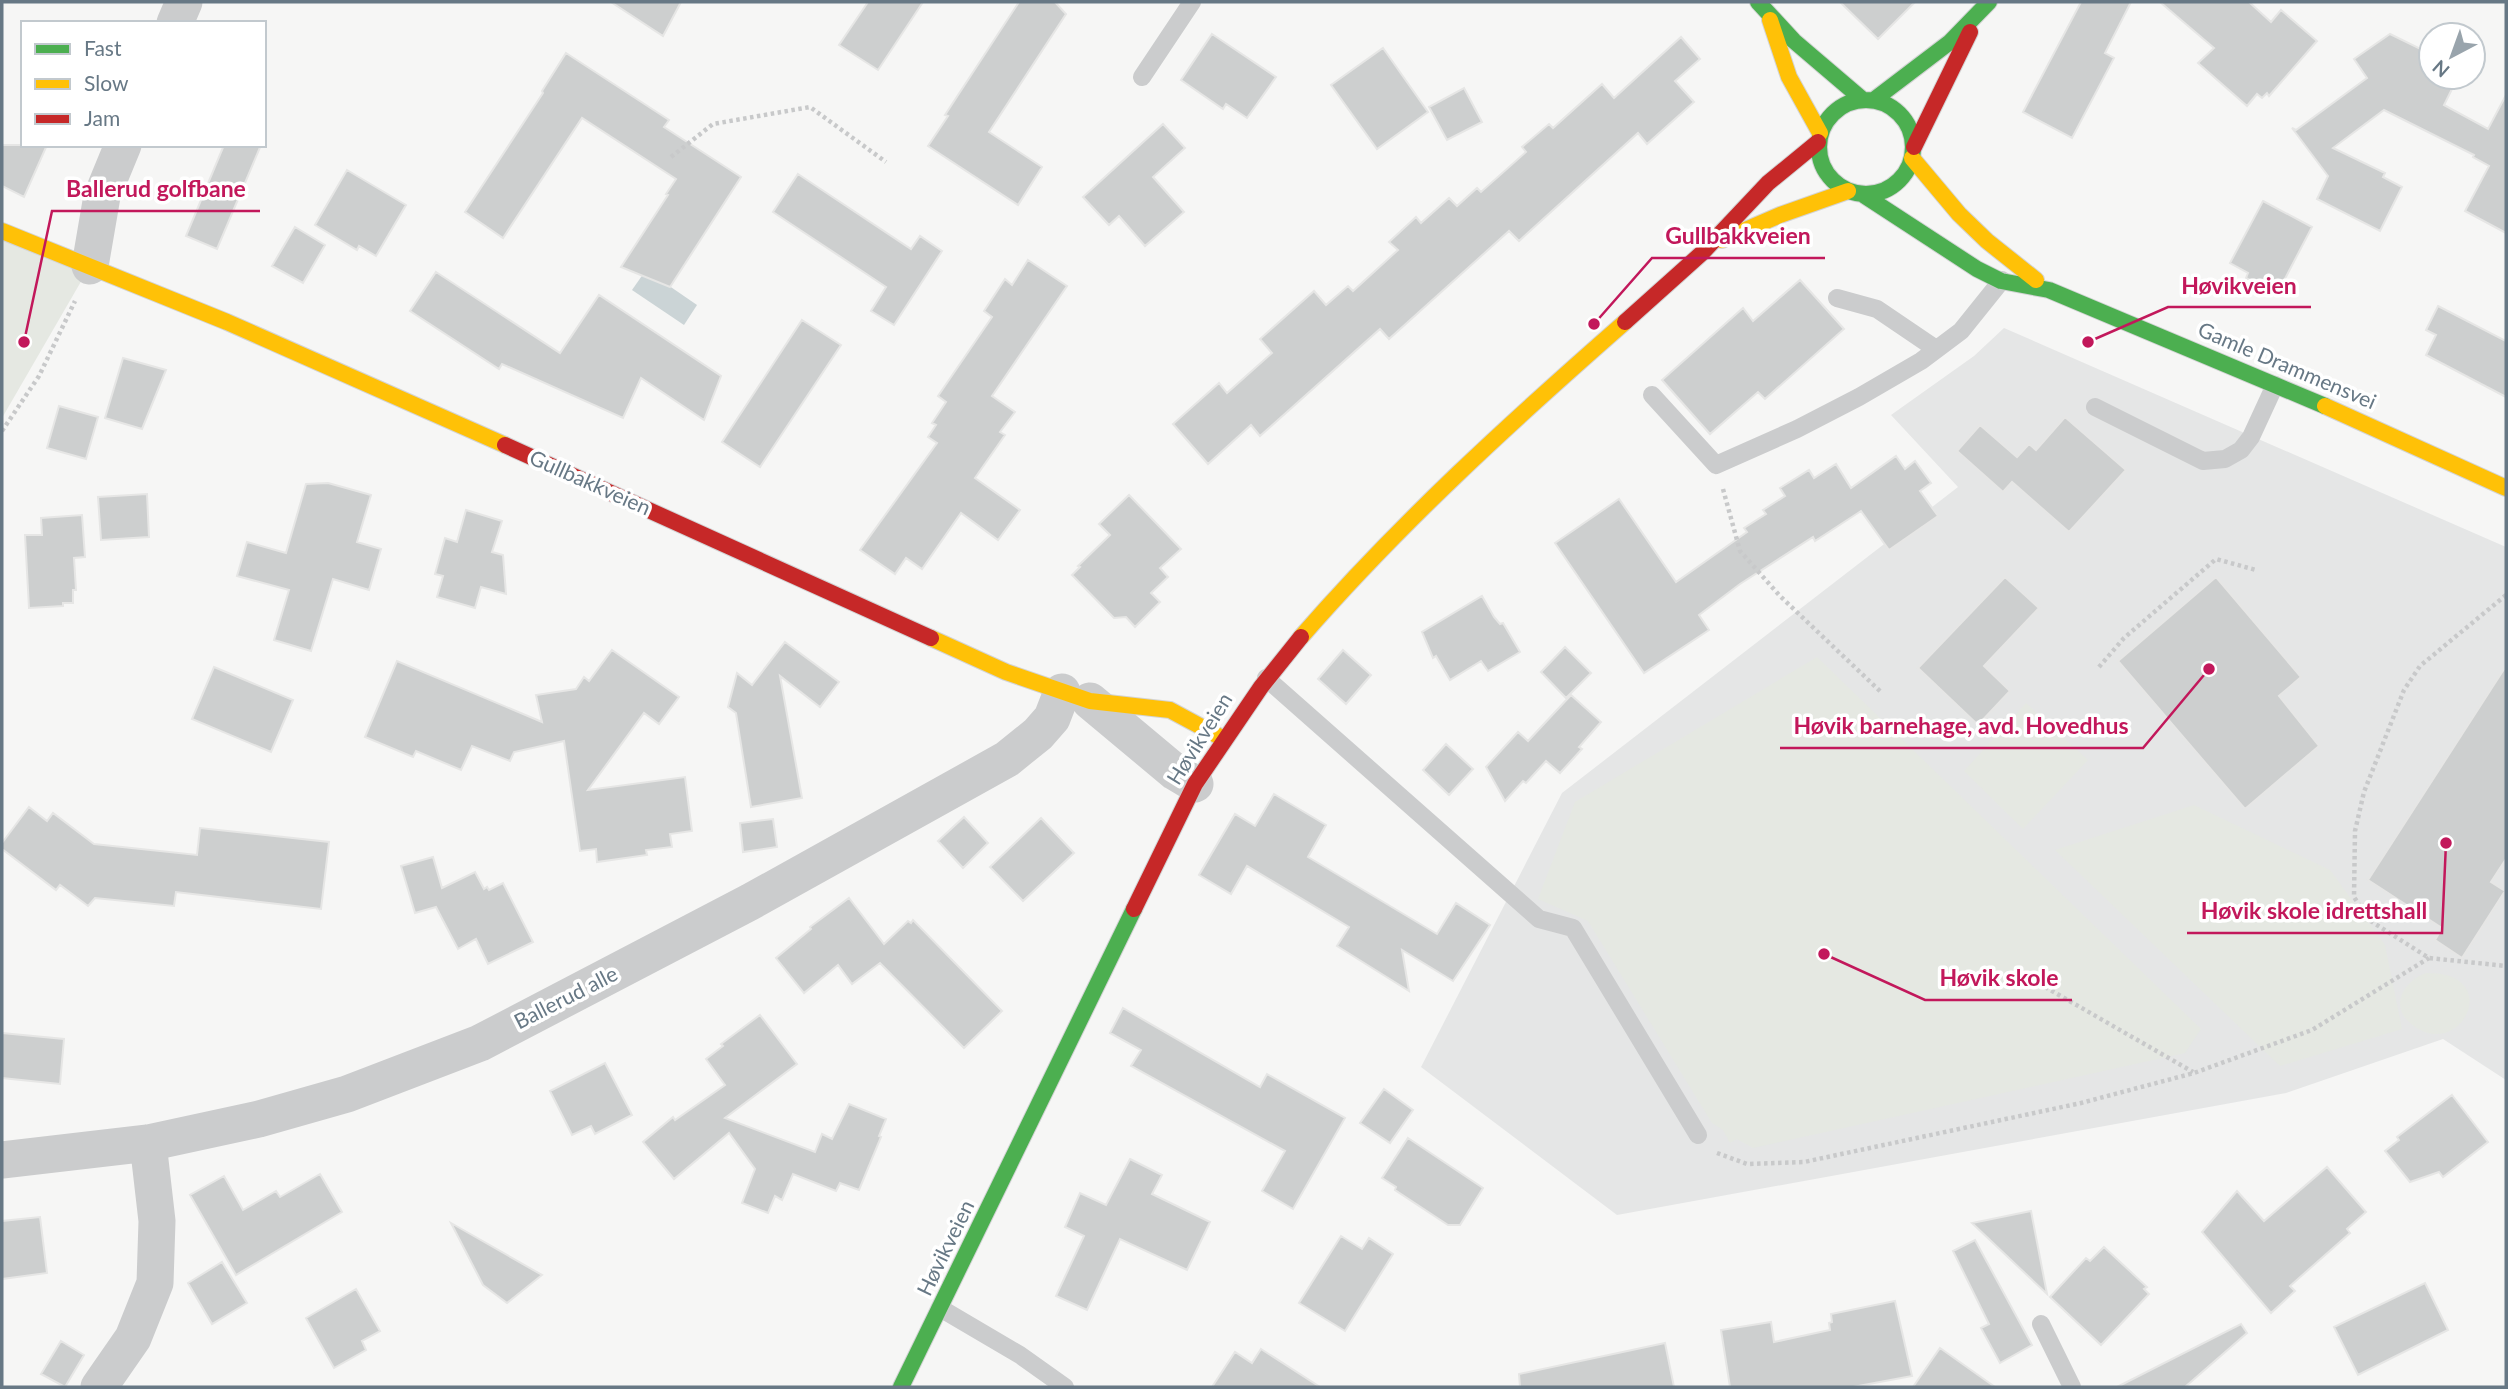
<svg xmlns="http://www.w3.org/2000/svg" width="2508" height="1389" viewBox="0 0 2508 1389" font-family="Lato,sans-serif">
<rect width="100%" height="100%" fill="#f6f6f5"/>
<path fill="#e5e6e6" d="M2004,328l502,219v533l-63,-41 -157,54 -669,122 -196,-148 141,-274 396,-306 -67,-72 83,-59z"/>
<path fill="#e5e8e2" d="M2,231l88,35 -88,152z
M1817,657l384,372 -16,24 -432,95 -16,-9 -7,4 -7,-13 -11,-7 -124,-202 -50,-22 37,-97z
M2026,703l62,57 -65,69 -59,-58z
M2194,805l136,65 55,75 17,84 -122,37 -225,-216z
M2426,973c82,-1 32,94 -17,49 -20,-18 -3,-42 17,-49z"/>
<path fill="#cbd4d6" d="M646,270l51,35 -13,20 -52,-35z"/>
<path fill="#cdcfcf" stroke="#e6e6e5" stroke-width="2" d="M611,2h70l-18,34z
M868,2h55l-45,68 -39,-25z
M1019,2h36l11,12 -77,118 53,35 -24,38 -90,-59 20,-30 -3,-1z
M1840,2h75l-37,37z
M2081,2h50l-26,51 9,5 -42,80 -49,-26z
M2160,2h89l22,20 10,-12 36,31 -48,55 -2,-3 -5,5 -5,-4 -10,12 -49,-43 16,-15z
M1212,34l64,43 -29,41 -21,-14 -3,5 -42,-29z
M2390,34l41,20v23h21l-4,9 4,3 -8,16 44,24 18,-34v138l-41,-22 24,-45 -16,-9 1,-2 -90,-45 -51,38 52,25 -2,4 19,10 -22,44 -63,-32 11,-23 -36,-48 4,2 71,-52 -13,-19z
M1681,37l19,22 -25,22 19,21 -47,42 -9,-11 -119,108 -10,-10 -120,108 -9,-10 -120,107 -9,-11 -43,39 -35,-40 46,-41 8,10 45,-40 -12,-14 54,-48 12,14 22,-19 5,5 45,-41 -9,-8 27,-25 5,6 28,-25 8,8 20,-18 4,4 45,-40 -4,-5 27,-23 4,4 49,-44 12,14z
M1383,48l45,64 -51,37 -46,-64z
M566,53l103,67 -5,7 77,50 -71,110 -49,-20 47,-72 -2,-1 10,-15 -94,-61 -79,120 -38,-26 78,-119 -1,-2z
M1464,88l18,34 -35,18 -18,-33z
M1163,124l22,24 -32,29 31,35 -39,34 -26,-30 -10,9 -26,-28z
M2,145h45l-23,52 -22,-11z
M224,145h37l-44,104 -31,-13z
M347,170l59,35 -30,51 -17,-10 -2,4 -42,-25z
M798,174l113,75 9,-13 22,15 -48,74 -23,-14 15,-24 -113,-75z
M2263,201l49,26 -35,67 -31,-16 2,-5 -18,-10z
M295,227l30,18 -22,38 -31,-17z
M1028,260l39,26 -75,110 23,16 -15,20 5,3 -30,43 45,32 -22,30 -37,-27 -39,56 -16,-11 -11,16 -35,-24 77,-107 -9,-6 8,-12 -4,-2 14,-21 -8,-6 54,-79 -8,-6 21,-32 7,6z
M436,272l124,81 39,-58 122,81 -17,44 -63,-42 -18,40 -121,-54 -3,5 -89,-58z
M1800,280l44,49 -79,70 -7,-7 -48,42 -48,-54 81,-72 10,13z
M2438,306l68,35v56l-80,-42 10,-20 -10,-5z
M802,320l39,25 -81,122 -38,-25z
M123,358l43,12 -24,59 -37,-11z
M59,406l39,11 -12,42 -39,-11z
M2065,417l61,53 -57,62 -57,-50 -9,10 -46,-41 23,-26 37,32 12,-13 7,6z
M1896,456l9,13 10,-8 16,22 -11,8 18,25 -49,34 -28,-39 -46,30 -2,-4 -73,47 -41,31 10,15 -65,43 -89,-130 64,-44 57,83 71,-50 -3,-4 22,-14 -3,-4 22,-14 -5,-8 29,-18 5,8 22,-14 15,24z
M328,483l43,12 -14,47 24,7 -12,41 -36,-11 -22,72 -37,-11 15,-50 -52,-14 10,-34 39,11 20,-69z
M147,494l2,43 -48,3 -3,-43z
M1129,495l52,54 -21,19 8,9 -17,16 9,9 -25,25 -9,-10 -12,1 -42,-43 8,-8 -2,-1 32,-31 -11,-11z
M466,510l36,11 -10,31 11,3 3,39 -25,-7 -6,21 -38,-11 6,-21 -8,-2 10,-36 12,4z
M82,515l3,42 -11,1 2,32h-3v13h-10v3l-34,2 -4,-73h17l-1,-17z
M2005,577l34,31 -55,58 26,25 -32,34 -60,-57z
M2216,577l85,100 -22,19 40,50 -74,63 -127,-148z
M1482,596l12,21 6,7 3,-1 17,29 -32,19 -7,-10 -31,19 -14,-24 -3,2 -11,-26z
M785,642l54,40 -19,25 -40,-31 22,122 -51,9 -15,-94 -8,-6 9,-34 15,12z
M1565,647l26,26 -25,25 -25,-26z
M612,650l67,47 -20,27 -15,-11 -56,77 97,-13 7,54 -22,3 2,13 -26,3 1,5 -50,7 -1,-13 -16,2 -16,-110 -50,11 -4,9 -38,-15 -11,24 -45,-19 -3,6 -48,-20 32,-76 145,61 -6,-27 40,-6 8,-12 5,4z
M1343,650l28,25 -25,29 -28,-25z
M2506,666v193l-15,23 14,9 -43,67 -27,-18 7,-12 -74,-48z
M214,667l79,33 -22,52 -79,-33z
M1571,695l30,27 -22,25 3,2 -22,24 -14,-12 -20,22 -3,-2 -18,20 -19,-34 32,-35 10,9z
M1446,744l27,25 -24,26 -26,-25z
M1274,794l52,31 -18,32 129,77 19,-31 34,22 -37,56 -51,-31 7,41 -72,-45 12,-19 -102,-61 -16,28 -32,-19 36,-61 20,12z
M29,807l18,14 6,-8 41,31 103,11 3,-27 129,14 -8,67 -145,-17 -2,14 -79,-8 -7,8 -28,-21 -4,5 -54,-41v-6z
M964,817l24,26 -25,25 -25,-27z
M1041,818l33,35 -51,48 -33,-34z
M773,819l4,28 -34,5 -3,-29z
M433,857l9,31 33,-16 9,17 3,-2 2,3 14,-7 30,59 -45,22 -12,-25 -18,10 -22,-42 -21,6 -14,-47z
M849,898l35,46 24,-23 3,2 2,-3 89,91 -38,37 -84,-85 -28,21 -14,-19 -34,28 -28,-35 35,-29 -1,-2z
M1123,1008l137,79 7,-13 78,44 -52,91 -31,-18 23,-40 -154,-85 10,-16 -31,-17z
M760,1015l37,49 -72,54 90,34 7,-18 10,5 17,-35 37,15 -7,17 2,1 -22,53 -19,-7 -4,8 -43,-17 -11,26 -7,-4 -7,17 -26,-10 13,-34 -26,-36 -55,46 -31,-37 30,-25 2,3 50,-35 -19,-26 17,-13 -2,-2z
M2,1033l62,6 -4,45 -58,-6z
M605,1063l27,52 -37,19 -4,-8 -19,9 -22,-44z
M1384,1089l29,21 -23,33 -30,-20z
M2452,1095l36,47 -45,35 -4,-5 -29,10 -25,-31 14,-11 -2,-3z
M1408,1138l75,50 -23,37h-12l-53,-35 1,-3 -14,-9z
M1130,1159l32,16 -10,19 58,28 -23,48 -67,-31 -33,71 -31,-14 28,-60 -19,-9 15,-34 26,12z
M2327,1167l39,45 -19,17 3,4 -60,53 5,5 -24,22 -69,-81 35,-41 27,30z
M320,1174l22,38 -106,63 -46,-80 34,-19 19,34 33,-19 4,6z
M2031,1211l16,83 -75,-71z
M40,1217l7,56 -45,6v-58z
M451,1223l91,52 -35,28 -24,-18z
M1341,1236l21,13 7,-11 24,16 -48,77 -46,-28z
M1975,1240l57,105 -32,18 -19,-35 8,-4 -36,-73z
M2104,1247l43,40 -3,2 5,5 -48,51 -51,-48 36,-39 4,3z
M222,1262l25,41 -35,21 -24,-41z
M2425,1283l23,47 -90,45 -24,-48z
M356,1289l24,42 -18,10 4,9 -32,18 -28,-50z
M1895,1301l17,75 -59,11h-123l-9,-57 50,-8 3,20 56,-12 -1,-7 3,-1 -1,-8z
M2241,1324l6,9 -62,54h-68z
M61,1341l23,14 -19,32 -24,-13z
M1665,1343l9,44h-154l-1,-13z
M1940,1348l55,39h-82z
M1261,1349l59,38h-108l23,-35 17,11z"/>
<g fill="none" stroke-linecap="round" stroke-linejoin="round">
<defs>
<path id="fast" d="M1758,2l36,39 68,58
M1875,99l75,-57 39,-40
M1819 147a47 47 0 1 1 94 0a47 47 0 1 1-94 0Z
M1862,194l115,75 24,12 48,9 276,116
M901,1387l233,-478"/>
<path id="slow" d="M1770,20l19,57 31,56
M1912,158l47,56 28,27 49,39
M2,231l225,91 278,123
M1722,240l58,-25 68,-24
M2325,406l181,82
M1301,637c99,-114 211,-216 324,-315
M931,638l75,34 84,29 80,9 52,28"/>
<path id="jam" d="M1914,147l56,-115
M1625,322l77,-69 66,-70 50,-41
M505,445l426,193
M1134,909l61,-125 66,-97 40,-50"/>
</defs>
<use href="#fast" stroke="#d3d4d5" stroke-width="18"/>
<use href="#slow" stroke="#d3d4d5" stroke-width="18"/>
<use href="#jam" stroke="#d3d4d5" stroke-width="18"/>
<path stroke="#c8c9ca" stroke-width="4.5" stroke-dasharray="3.5 3.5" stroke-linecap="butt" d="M671,157l42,-33 97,-17 76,55
M2,431l37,-55 36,-75
M1723,489l17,62 40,45 102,97
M2506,595l-86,71 -16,24 -40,102 -9,39 -1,66 15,23 60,38 77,8
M2099,667l25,-29 92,-79 40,11
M2033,980l160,92
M1717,1153l30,11 57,-2 277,-59 113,-30 118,-43 117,-72"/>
<path stroke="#cbcccd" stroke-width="18" d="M1142,77l50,-75
M1837,298l40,11 59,40
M1652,395l64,70 81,-36 62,-32 62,-36 40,-30 41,-51
M2095,407l108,54 22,-2 16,-9 10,-13 24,-52
M1266,678l273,241 34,9 125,207
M940,1308l80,47 45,32
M2041,1324l31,63"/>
<path stroke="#cbcccd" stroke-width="37" d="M175,23l9,-21
M90,266l12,-70 21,-51
M1090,701l85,71 20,12
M2,1160l146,-17 111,-24 88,-25 133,-51 270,-141 257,-143 31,-25 14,-16 10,-26
M99,1387l34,-49 22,-55 2,-62 -9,-78"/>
<use href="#fast" stroke="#4caf50" stroke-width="16"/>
<use href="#slow" stroke="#ffc107" stroke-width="16"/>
<use href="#jam" stroke="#c62828" stroke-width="16"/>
</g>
<g text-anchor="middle" stroke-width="7" stroke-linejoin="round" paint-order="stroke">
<g font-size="21" fill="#677885" stroke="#fff">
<text transform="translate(2287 366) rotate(23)" y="7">Gamle Drammensvei</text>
<text transform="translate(590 483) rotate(24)" y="7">Gullbakkveien</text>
<text transform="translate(1200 739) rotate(-58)" y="7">Høvikveien</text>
<text transform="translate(566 998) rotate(-27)" y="7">Ballerud alle</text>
<text transform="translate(946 1248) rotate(-64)" y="7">Høvikveien</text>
</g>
</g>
<path fill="none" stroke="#c2185b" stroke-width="2.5" d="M24 342L52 211H260M1594 324L1652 258H1825M2088 342L2168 307H2311M2209 669L2143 748H1780M2446 843L2442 933H2187M1824 954L1925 1000H2072"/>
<g fill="#c2185b" stroke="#fff" stroke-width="2.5">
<circle cx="24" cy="342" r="7"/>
<circle cx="1594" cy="324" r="7"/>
<circle cx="2088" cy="342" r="7"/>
<circle cx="2209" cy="669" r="7"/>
<circle cx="2446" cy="843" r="7"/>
<circle cx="1824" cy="954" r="7"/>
</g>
<g font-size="23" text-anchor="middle" font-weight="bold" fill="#c2185b" stroke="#fff" stroke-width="7" stroke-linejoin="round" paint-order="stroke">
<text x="156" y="197">Ballerud golfbane</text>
<text x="1738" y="244">Gullbakkveien</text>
<text x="2239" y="294">Høvikveien</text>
<text x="1961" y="734">Høvik barnehage, avd. Hovedhus</text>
<text x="2314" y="919">Høvik skole idrettshall</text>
<text x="1999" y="986">Høvik skole</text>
</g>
<rect width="2508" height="1389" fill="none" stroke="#677885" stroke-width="7"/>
<rect x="21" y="21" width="245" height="126" fill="#ffffff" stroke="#c2c9ce" stroke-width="2"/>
<rect x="35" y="44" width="35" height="10" fill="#4caf50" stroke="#c2c9ce" stroke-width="2"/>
<text x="84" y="56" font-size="21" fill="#677885">Fast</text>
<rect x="35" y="79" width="35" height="10" fill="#ffc107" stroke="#c2c9ce" stroke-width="2"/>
<text x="84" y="91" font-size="21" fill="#677885">Slow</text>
<rect x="35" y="114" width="35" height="10" fill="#c62828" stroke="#c2c9ce" stroke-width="2"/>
<text x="84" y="126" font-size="21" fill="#677885">Jam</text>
<g transform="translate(2452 56) rotate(221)"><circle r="33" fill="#ffffff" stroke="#c2c9ce" stroke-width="2"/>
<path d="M0-5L12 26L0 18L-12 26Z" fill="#99a4ac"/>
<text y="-10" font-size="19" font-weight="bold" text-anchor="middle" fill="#677885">N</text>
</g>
</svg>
